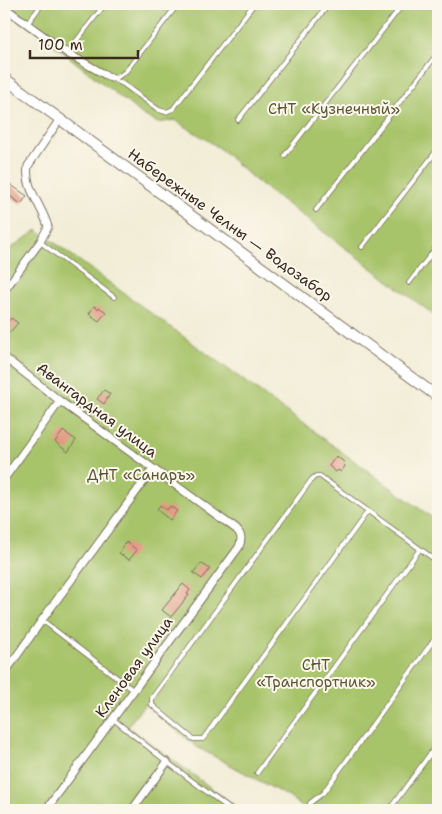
<svg xmlns="http://www.w3.org/2000/svg" width="442" height="814" viewBox="0 0 442 814" font-family="'Shantell Sans',sans-serif">
<rect width="100%" height="100%" fill="#fbf7ec"/>
<filter id="ink" filterUnits="userSpaceOnUse"><feTurbulence type="fractalNoise" baseFrequency=".02" numOctaves="2"/><feDisplacementMap in="SourceGraphic" scale="10" xChannelSelector="R" yChannelSelector="G"/><feConvolveMatrix kernelMatrix="1 2 1 2 8 2 1 2 1" color-interpolation-filters="sRGB"/></filter>
<filter id="wash" filterUnits="userSpaceOnUse"><feTurbulence type="fractalNoise" baseFrequency=".0096" numOctaves="4" result="noise"/><feDisplacementMap in="SourceGraphic" scale="20" xChannelSelector="R" yChannelSelector="G"/><feGaussianBlur stdDeviation="1.12" result="paint"/><feColorMatrix in="noise" values="0 0 0 0 0 0 0 0 0 0 0 0 0 0 0 0 0 1.4 0 .05"/><feComposite in="paint" operator="in"/></filter>
<g filter="url(#wash)">
<rect width="100%" height="100%" fill="#f2edd6"/>
<path fill="#a8c46b" stroke="#727744" d="M4,4h434v314l-183,-138 -37,-33 -43,-27 -17,3 -15,-8 -74,-58z
M37,230l401,292v288h-132l-17,-13 -92,-50 -52,-43 -12,15 -5,8 113,83h-237v-557z"/>
<g id="blocks">
<path fill="#e39982" d="M4,180l23,16 -6,8 -17,-12z
M94,306l4,3 1,-2 7,5 -7,9 -10,-7z
M11,318l7,5 -8,9 -6,-5z
M104,390l6,4 -6,10 -7,-5z
M63,431l13,9 -8,12 -13,-10z
M336,456l8,6 -1,2 2,2 -4,6 -3,-2 -2,2 -7,-6z
M160,505l7,5 3,-4 7,5 -7,9 -13,-10z
M126,542l11,8 -8,10 -10,-7z
M201,563l9,6 -8,10 -9,-6z
M183,584l7,6 -3,4 2,1 -18,22 -9,-7z"/>
</g>
</g>
<g filter="url(#ink)">
<use href="#blocks" fill-opacity="0" stroke="#7b6e5e" stroke-width="1"/>
<g fill="none" stroke-linecap="round" stroke-linejoin="round">
<defs>
<path id="service" d="M27,24l15,-20
M67,53l38,-49
M111,78l12,6 36,26 7,2 7,-3 81,-105
M111,78l7,-1 8,-6 52,-67
M238,120l91,-116
M285,155l118,-151
M316,210l122,-157
M40,242l74,55
M362,247l76,-98
M409,283l29,-38
M368,511l-165,228h-10l-41,-34v-7l160,-219 4,-3h4l118,86
M42,620l91,70
M113,719l54,43 64,48
M257,773l163,-224
M310,803l13,-10 115,-159
M389,810l49,-67"/>
<path id="minor" d="M4,7l63,46 44,25
M4,291l36,-49 8,-15c-5,-20 -24,-39 -20,-61l32,-47
M4,357l56,44 176,128c6,6 6,10 3,18l-193,263
M4,479l56,-78
M4,674l38,-54 111,-151
M132,810l35,-48"/>
<path id="secondary" d="M4,78l434,319"/>
</defs>
<use href="#service" stroke="#7b6e5e" stroke-width="5.5"/>
<use href="#minor" stroke="#7b6e5e" stroke-width="9"/>
<use href="#secondary" stroke="#7b6e5e" stroke-width="12"/>
<use href="#service" stroke="#fff" stroke-width="4"/>
<use href="#minor" stroke="#fff" stroke-width="7"/>
<use href="#secondary" stroke="#fff" stroke-width="10"/>
</g>
</g>
<g text-anchor="middle" stroke-width="4" stroke-linejoin="round" paint-order="stroke">
<g font-size="15" fill="#5c5835" stroke="#fbf7ec">
<text x="334" y="114">СНТ «Кузнечный»</text>
<text x="141" y="480">ДНТ «Санаръ»</text>
<text x="316" y="670">СНТ<tspan x="316" dy="17">«Транспортник»</tspan></text>
</g>
<g font-size="15" fill="#3b2a1e" stroke="#fbf7ec">
<text transform="translate(230 225) rotate(36)" y="5">Набережные Челны — Водозабор</text>
<text transform="translate(97 410) rotate(37)" y="5">Авангардная улица</text>
<text transform="translate(134 667) rotate(-54)" y="5">Кленовая улица</text>
</g>
</g>
<rect width="442" height="814" fill="none" stroke="#fbf7ec" stroke-width="20"/>
<path d="M30 50v8h108v-8" fill="none" stroke="#3b2a1e" stroke-width="2.5"/>
<text x="38" y="50" font-size="15" fill="#3b2a1e" stroke="#fbf7ec" stroke-width="4" paint-order="stroke">100 m</text>
</svg>
